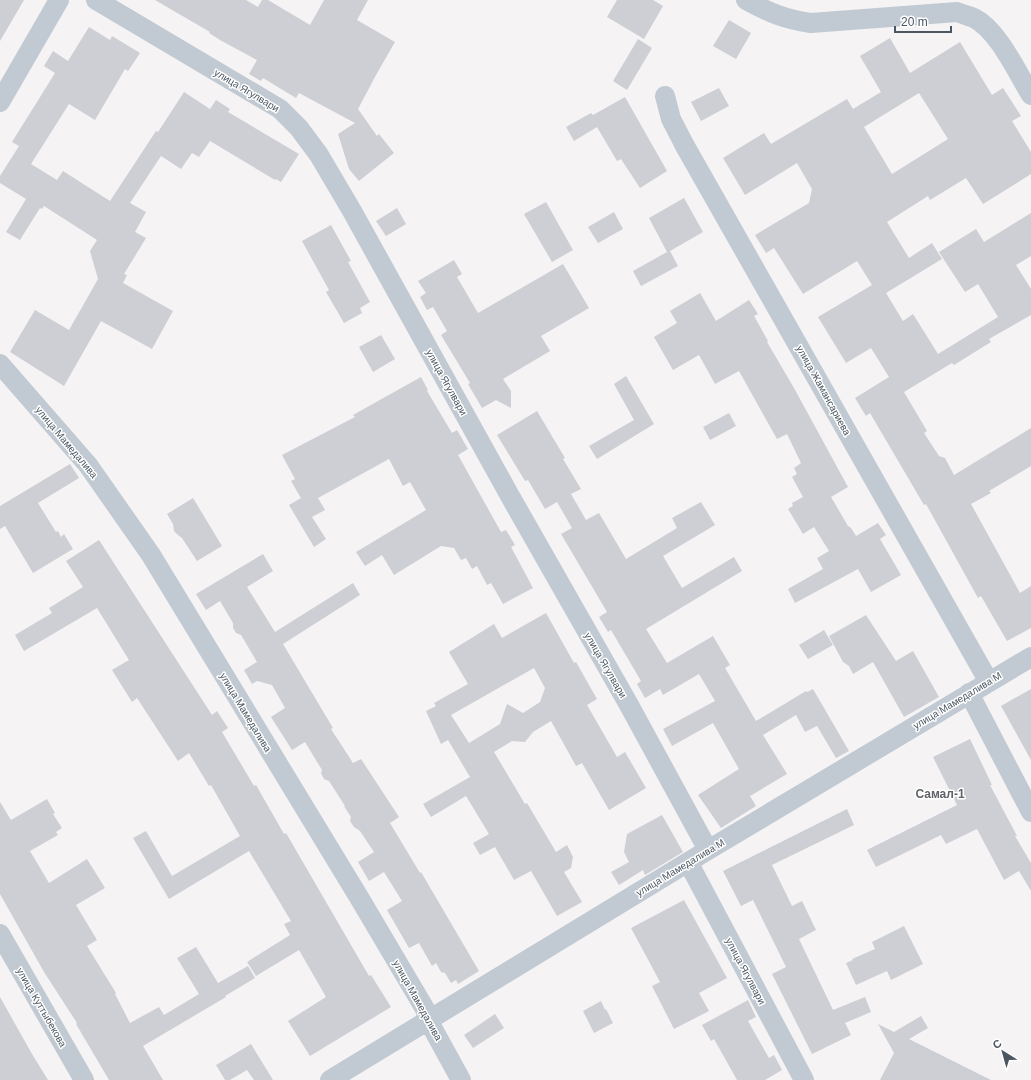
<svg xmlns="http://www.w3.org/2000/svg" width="1031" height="1080" viewBox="0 0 1031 1080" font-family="Arial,sans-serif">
<rect width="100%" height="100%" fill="#f5f3f3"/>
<path fill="#cdcfd5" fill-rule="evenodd" d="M0,0h24l-24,41z
M155,0h91l12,7 4,-7h6l42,25 14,-25h44l-11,20 38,22 -19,33 -18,34 19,27 2,-2 15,19 -35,28 -10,-12 -11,-35 17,-11 -56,-30 -3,5 -33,-20 -2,3 -12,-7 8,-14 -37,-20 -11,-7 1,-1z
M617,0h36l10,6 -19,33 -37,-22z
M729,20l22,13 -15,26 -23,-13z
M89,27l21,13 2,-4 28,17 -12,18 -3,-2 -30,51 -26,-16 -38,60 26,16 6,-9 47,30 46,-70 2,1 26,-40 26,17 6,-9 14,9 -2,3 71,42 -18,28 -5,-3 -1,1 -65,-39 -11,16 -7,-4 -11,16 -20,-13 -31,47 16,9 -11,20 11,6 -22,36 3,1 -4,8 50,28 -21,38 -51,-28 -37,65 -54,-34 25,-42 34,20 29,-51 -8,-28 7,-11 -53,-34 -2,3 -2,-1 -20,32 -14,-8 20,-33 -26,-16v-7l19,-30 -7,-4 43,-69 -11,-7 9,-15 15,10z
M890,38l20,35 50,-31 32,53 11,-7 18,28 -9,5 19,31v22l-48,30 -17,-26 -36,22 -2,-4 -41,26 22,36 23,-15 10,16 -56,34 17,28 10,-7 25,40 60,-37 -20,-33 -13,8 -26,-40 37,-23 8,13 47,-29v43l-15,9 15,24v26l-42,24 2,3 -37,23 -2,-2 -48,29 23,39 -3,2 15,23 6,2 9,17 77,-47v38l-42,25 2,2 -20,11 49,89 11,-7v42l-24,13 -26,-45 -3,2 -52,-94 -2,1 -54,-92 -4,3 -11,-18 34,-21 -18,-29 -25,15 -28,-46 54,-32 -15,-24 -54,33 -29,-46 -8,5 -11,-18 54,-32 3,-14 -15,-26 -52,32 -22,-37 41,-25 7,11 76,-45 6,10 28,-17 -21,-36zM919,93l29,46 -56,35 -28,-47z
M638,39l14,9 -25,42 -14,-9z
M719,88l10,18 -28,15 -10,-19z
M625,97l42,74 -27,17 -19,-29 -4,2 -20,-34 -23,14 -8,-14 25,-14 2,2z
M684,198l19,34 -33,19 8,15 -37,20 -8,-15 34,-19 -18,-34z
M546,202l27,48 -21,12 -28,-48z
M397,208l9,16 -20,12 -10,-15z
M614,212l9,17 -25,14 -10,-16z
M331,225l20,36 -3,1 22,40 -10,6 2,5 -18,10 -18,-31 3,-2 -27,-49z
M454,260l8,14 -5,3 21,36 85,-49 26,44 -48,28 9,15 -47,28 8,12v17l-15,-8 -14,8 -14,-24 2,-1 -29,-48 6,-4 -14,-24 -6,3 -7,-13 6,-4 -8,-12z
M700,293l16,28 33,-21 9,14 -4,2 14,25 -1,1 27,46 54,99 -17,10 17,29 3,2 5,8 22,-13 8,12 -6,4 21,36 -30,17 -13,-23 -63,34 -7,-14 35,-20 -6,-11 12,-7 -15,-24 -11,7 -15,-25 5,-3 -1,-3 11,-6 -11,-20 5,-3 -3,-6 7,-5 -14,-29 -10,5 -38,-68 -24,13 -16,-29 -26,15 -19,-33 23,-14 -7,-12z
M381,335l14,24 -22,13 -14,-25z
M626,376l28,48 -57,35 -8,-13 45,-26 -20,-36z
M421,377l7,13 -1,1 25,42 5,-3 11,19 -10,6 43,77 5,-2 9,15 -4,2 22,41 -30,16 -12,-21 -4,2 -10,-19 -5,3 -6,-11 -5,2 -7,-12 -13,-2 -47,29 -12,-20 -17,11 -9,-14 70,-42 -16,-28 -7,4 -14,-27 -71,39 7,12 -13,7 14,22 -12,8 -25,-42 12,-7 4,7 -14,-24 4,-2 -13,-24 73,-38 -2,-2z
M537,411l28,47 -2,1 18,30 -10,5 15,26 13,-7 27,46 51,-31 -5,-10 29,-16 14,23 -52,31 19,32 52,-31 8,14 -96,58 21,34 46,-27 17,29 -5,3 31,53 50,-30 1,1 6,-3 36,62 -13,7 -19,-32 -12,6 -9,-17 -33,20 24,39 -37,22 6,10 -35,22 -23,-33 41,-26 -26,-46 -41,23 -9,-17 52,-28 -16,-27 -36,21 -3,-6 -15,9 -8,-14 4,-3 -30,-51 -3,2 -9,-15 8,-5 -46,-78 11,-6 -15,-26 -12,7 -17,-29 -3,1 -28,-46z
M729,413l7,13 -26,14 -7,-13z
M70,464l9,14 -41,25 18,29 2,-1 3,6 3,-3 9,15 -40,24 -28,-47 -5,3v-23z
M193,498l29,48 -25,15 -15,-23 -4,-3 -4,-4 -1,-7 -6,-10z
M99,540l113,175 5,-4 11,17 -6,4 32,54 2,-1 28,49 2,-1 83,143 2,-1 20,32 -81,49 -22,-35 38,-24 -27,-47 -43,26 -9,-14 43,-27 -6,-11 7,-3 -42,-70 -80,48 -36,-61 13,-7 26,45 68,-40 -29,-51 -2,1 -20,-33 -11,8 -41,-63 -5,4 -20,-32 17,-10 -32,-52 -73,43 -9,-16 37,-22 -3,-5 34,-21 -17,-26z
M263,554l10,17 -26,16 28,45 78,-49 7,12 -77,49 50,84 -2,1 22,34 8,-4 38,58 -9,6 30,50 1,-1 58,99 -21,13 -2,-4 -5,3 -6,-10 -4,-1 -5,-9 -4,3 -13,-23 -10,5 -22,-38 15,-9 -18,-29 -15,9 -11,-19 16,-10 -14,-21 -6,-4 -4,-6 1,-4 -7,-11h1l-16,-25 -5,-2 -3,-6 1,-3 -17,-28 -13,8 -21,-33 14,-9 -13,-23 -15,-4 -5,3 -8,-14 13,-8 -16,-27 -5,-2 -3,-5v-5l-13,-22 -14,9 -10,-16z
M546,613l28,50 2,-1 21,37 -10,6 30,52 8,-5 21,36 -37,22 -27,-47 -6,3 -25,-45 -18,11 -8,10 -13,-1 -18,11 31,52 2,-1 29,49 11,-7 6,12 -2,11 -7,4 18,30 -25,14 -26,-45 -17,9 -19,-33 -15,8 -7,-12 16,-9 -23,-38 -35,21 -8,-13 47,-27 -22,-37 -7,4 -15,-33 10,-5 -2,-3 34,-19 -19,-32 45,-28 8,14zM534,668l11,20 -5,14 -17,11 -16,-9 -7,20 -31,19 -18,-28z
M866,615l30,46 17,-10 26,46 -35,20 -31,-55 -20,12 -4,-8 -6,-4 -14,-26z
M824,630l9,15 -25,14 -9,-14z
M1031,689v71l-30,-54z
M970,739l22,46h-2l27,51h-2l16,27v28l-12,-20 -15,9 -27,-51 -31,15 -5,-9 -65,32 -9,-17 90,-45 -24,-48z
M47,799l8,14 -2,1 9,14 -6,4 2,3 -28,16 19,32 38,-24 18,29 -29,17 21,35 -10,6 29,47 -1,1 15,29 29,-16 5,8 35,-21 -22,-36 19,-11 22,36 30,-17 7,12 -30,18 1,1 -83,49 20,34h-54l-33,-56 1,-1 -33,-51 -44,-78v-92l11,18z
M847,809l7,16 -82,40 20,41 10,-5 14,29 -17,9 34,71 32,-13 6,15 -26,11 6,12 -39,19 -40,-80 14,-7 -33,-67 -12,6 -18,-35z
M662,815l21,37 -38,23 -2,-5 -24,15 -8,-13 18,-10 -5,-10 3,-18z
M684,900l43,78 -28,15 10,18 -35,18 -22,-43 8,-4 -29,-54z
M904,926l19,38 -32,16 -4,-9 -31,14 -10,-22 7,-3 -1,-1 23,-10 -3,-7z
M0,997l32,57 16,26h-48z
M748,1000l8,17 -8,4 21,37 5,-3 8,15 -17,10h-28l-23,-41 -3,2 -9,-16z
M601,1001l4,9 1,-1 7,14 -19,10 -11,-22z
M495,1014l9,14 -31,20 -9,-13z
M921,1016l7,12 -19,11 82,41h-111l14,-27 -16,-29 16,8z
M251,1044l22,36h-19l-7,-10 -17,10h-5l-9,-15z"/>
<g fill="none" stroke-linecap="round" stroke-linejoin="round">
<path stroke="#c1cad2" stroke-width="20" d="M96,0l184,109 19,19 20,27 33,56 158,285 119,209 79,145
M746,0c24,13 38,19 65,23l146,-11c5,2 12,4 17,6 24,12 43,54 57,77
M665,96l6,23 14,27 304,536
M0,102l59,-102
M0,364l88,101 63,90 209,344 65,110 3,11 33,60
M969,693l62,119
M688,862l116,218
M0,934l84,146
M330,1080l378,-230 323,-193"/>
</g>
<g text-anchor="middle" stroke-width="3" stroke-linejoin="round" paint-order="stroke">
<g font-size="10" fill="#4a5661" stroke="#fff">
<text transform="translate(247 90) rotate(31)" y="4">улица Ягулвари</text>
<text transform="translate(447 382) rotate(61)" y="4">улица Ягулвари</text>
<text transform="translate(824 390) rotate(61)" y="4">улица Жамансариева</text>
<text transform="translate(67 442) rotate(50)" y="4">улица Мамедалива</text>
<text transform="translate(606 665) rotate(60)" y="4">улица Ягулвари</text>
<text transform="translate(957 700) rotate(-31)" y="4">улица Мамедалива М</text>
<text transform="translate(246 712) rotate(59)" y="4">улица Мамедалива</text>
<text transform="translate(680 867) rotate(-31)" y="4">улица Мамедалива М</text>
<text transform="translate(746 971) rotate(62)" y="4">улица Ягулвари</text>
<text transform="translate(418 1000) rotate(61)" y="4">улица Мамедалива</text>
<text transform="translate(42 1007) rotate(60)" y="4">улица Куттыбекова</text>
</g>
<g font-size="12" font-weight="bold" fill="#5f6368" stroke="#fff">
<text x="940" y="798">Самал-1</text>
</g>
</g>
<g transform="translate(1003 1052) rotate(323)" stroke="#ffffff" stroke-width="3" paint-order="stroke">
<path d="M0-3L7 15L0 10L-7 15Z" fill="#4a5661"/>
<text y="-6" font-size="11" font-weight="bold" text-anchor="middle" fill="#4a5661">С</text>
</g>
<path d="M895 26v6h56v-6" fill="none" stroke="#4a5661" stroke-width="2"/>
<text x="901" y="26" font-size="12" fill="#4a5661" stroke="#ffffff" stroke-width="3" paint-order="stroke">20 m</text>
</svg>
